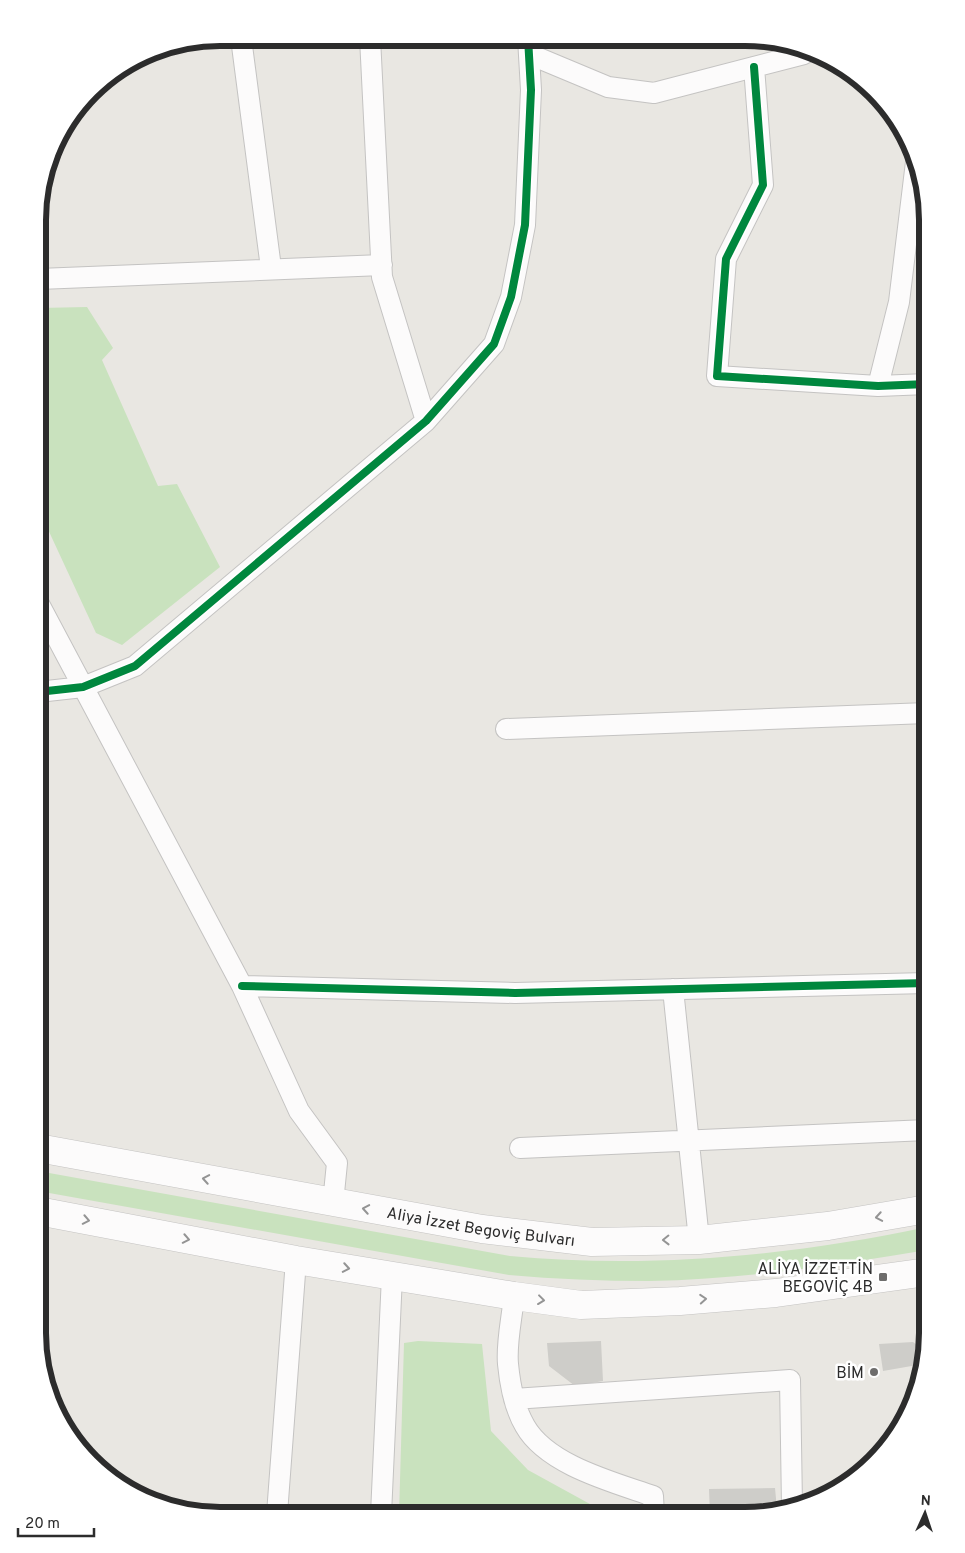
<svg xmlns="http://www.w3.org/2000/svg" width="965" height="1553" viewBox="0 0 965 1553" font-family="Overpass,sans-serif">
<rect width="100%" height="100%" fill="#e9e7e2"/>
<path fill="#c9e2be" d="M87,307l26,41 -11,12 56,126 19,-2 43,83 -98,78 -26,-12 -57,-123v-202z
M38,1171l472,85c139,13 281,0 417,-29v23c-90,15 -186,30 -278,31 -47,0 -94,-2 -140,-6l-471,-84z
M418,1341l64,3 9,87 37,39 82,45h-211l5,-172z"/>
<path fill="#cecdc9" d="M601,1341l2,40 -28,5 -26,-20 -2,-23z
M913,1342l13,10 -3,12 -40,7 -4,-27z
M775,1488l2,21 -32,6h-35l-1,-26z"/>
<g fill="none" stroke-linecap="round" stroke-linejoin="round">
<defs>
<path id="minor" d="M241,38l30,230
M370,38l12,239 44,144
M529,54l79,33 46,6 150,-39
M754,67l9,118 -37,74 -9,117 161,10 49,-2
M39,279l343,-14
M878,386l21,-84 17,-140
M38,602l204,384 57,125 38,52 -4,40
M38,692l45,-5 52,-21 291,-245 68,-77 17,-47 14,-72 6,-135 -3,-52
M506,729l421,-16
M242,986l273,7 412,-10
M673,989l26,251
M520,1148l407,-18
M514,1296c-2,22 -8,47 -6,68 2,21 7,45 17,62 22,39 88,56 128,70l1,19
M514,1399l276,-19 2,126
M277,1514l19,-254
M381,1514l11,-238"/>
<g id="secondary">
<path id="s1" d="M38,1148l444,81 110,13 107,-2 129,-14 99,-17"/>
<path d="M38,1211l258,49 218,36 67,9 99,-4 96,-8 151,-21"/>
</g>
</defs>
<use href="#minor" stroke="#c4c3c2" stroke-width="22"/>
<use href="#secondary" stroke="#c4c3c2" stroke-width="29"/>
<use href="#minor" stroke="#fcfbfb" stroke-width="20"/>
<use href="#secondary" stroke="#fcfbfb" stroke-width="28"/>
<defs>
<path id="cycleway" d="M754,67l9,118 -37,74 -9,117 161,10 49,-2
M38,692l45,-5 52,-21 291,-245 68,-77 17,-47 14,-72 6,-135 -3,-52
M242,986l273,7 412,-10"/>
</defs>
<use href="#cycleway" stroke="#fff" stroke-width="11"/>
<use href="#cycleway" stroke="#00873e" stroke-width="8"/>
</g>
<defs><path id="oneway-chevron" d="M-2-3.5L2.5 0L-2 3.5" fill="none" stroke-width="1.6" stroke-linecap="round" stroke-linejoin="round" transform="scale(1.25)"/></defs>
<g stroke="#949494">
<use href="#oneway-chevron" transform="translate(206 1179) rotate(-170)"/>
<use href="#oneway-chevron" transform="translate(366 1209) rotate(-170)"/>
<use href="#oneway-chevron" transform="translate(879 1217) rotate(170)"/>
<use href="#oneway-chevron" transform="translate(86 1220) rotate(11)"/>
<use href="#oneway-chevron" transform="translate(186 1239) rotate(11)"/>
<use href="#oneway-chevron" transform="translate(666 1240) rotate(179)"/>
<use href="#oneway-chevron" transform="translate(346 1268) rotate(10)"/>
<use href="#oneway-chevron" transform="translate(703 1299) rotate(-4)"/>
<use href="#oneway-chevron" transform="translate(541 1300) rotate(7)"/>
</g>
<g fill="#6e6d6c" stroke="#fff" stroke-width="2">
<rect x="878" y="1272" width="10" height="10" rx="2.5"/>
<circle cx="874" cy="1372" r="5"/>
</g>
<g text-anchor="middle" stroke-width="5" stroke-linejoin="round" paint-order="stroke">
<g font-size="16" fill="#2c2c2c" stroke="#fff">
<text dy="6" stroke="none"><textPath href="#s1" startOffset="450">Aliya İzzet Begoviç Bulvarı</textPath></text>
</g>
<g font-size="16" fill="#2c2c2c" stroke="#fff" text-anchor="end">
<text x="873" y="1274">ALİYA İZZETTİN<tspan x="873" dy="18">BEGOVİÇ 4B</tspan></text>
<text x="864" y="1378">BİM</text>
</g>
</g>
<path d="M0 0H965V1553H0ZM220 46H745A174 174 0 0 1 919 220V1333A174 174 0 0 1 745 1507H220A174 174 0 0 1 46 1333V220A174 174 0 0 1 220 46Z" fill="#fff" fill-rule="evenodd"/>
<path fill="none" stroke="#2c2c2c" stroke-width="6" d="M220 46H745A174 174 0 0 1 919 220V1333A174 174 0 0 1 745 1507H220A174 174 0 0 1 46 1333V220A174 174 0 0 1 220 46Z"/>
<g transform="translate(925 1513) rotate(3)" stroke="#ffffff" stroke-width="4" paint-order="stroke">
<path d="M0-4L9 19L0 12L-9 19Z" fill="#2c2c2c"/>
<text y="-8" font-size="14" font-weight="bold" text-anchor="middle" fill="#2c2c2c">N</text>
</g>
<path d="M18 1528v8h76v-8" fill="none" stroke="#2c2c2c" stroke-width="2.5"/>
<text x="25" y="1528" font-size="15" fill="#2c2c2c" stroke="#ffffff" stroke-width="4" paint-order="stroke">20 m</text>
</svg>
